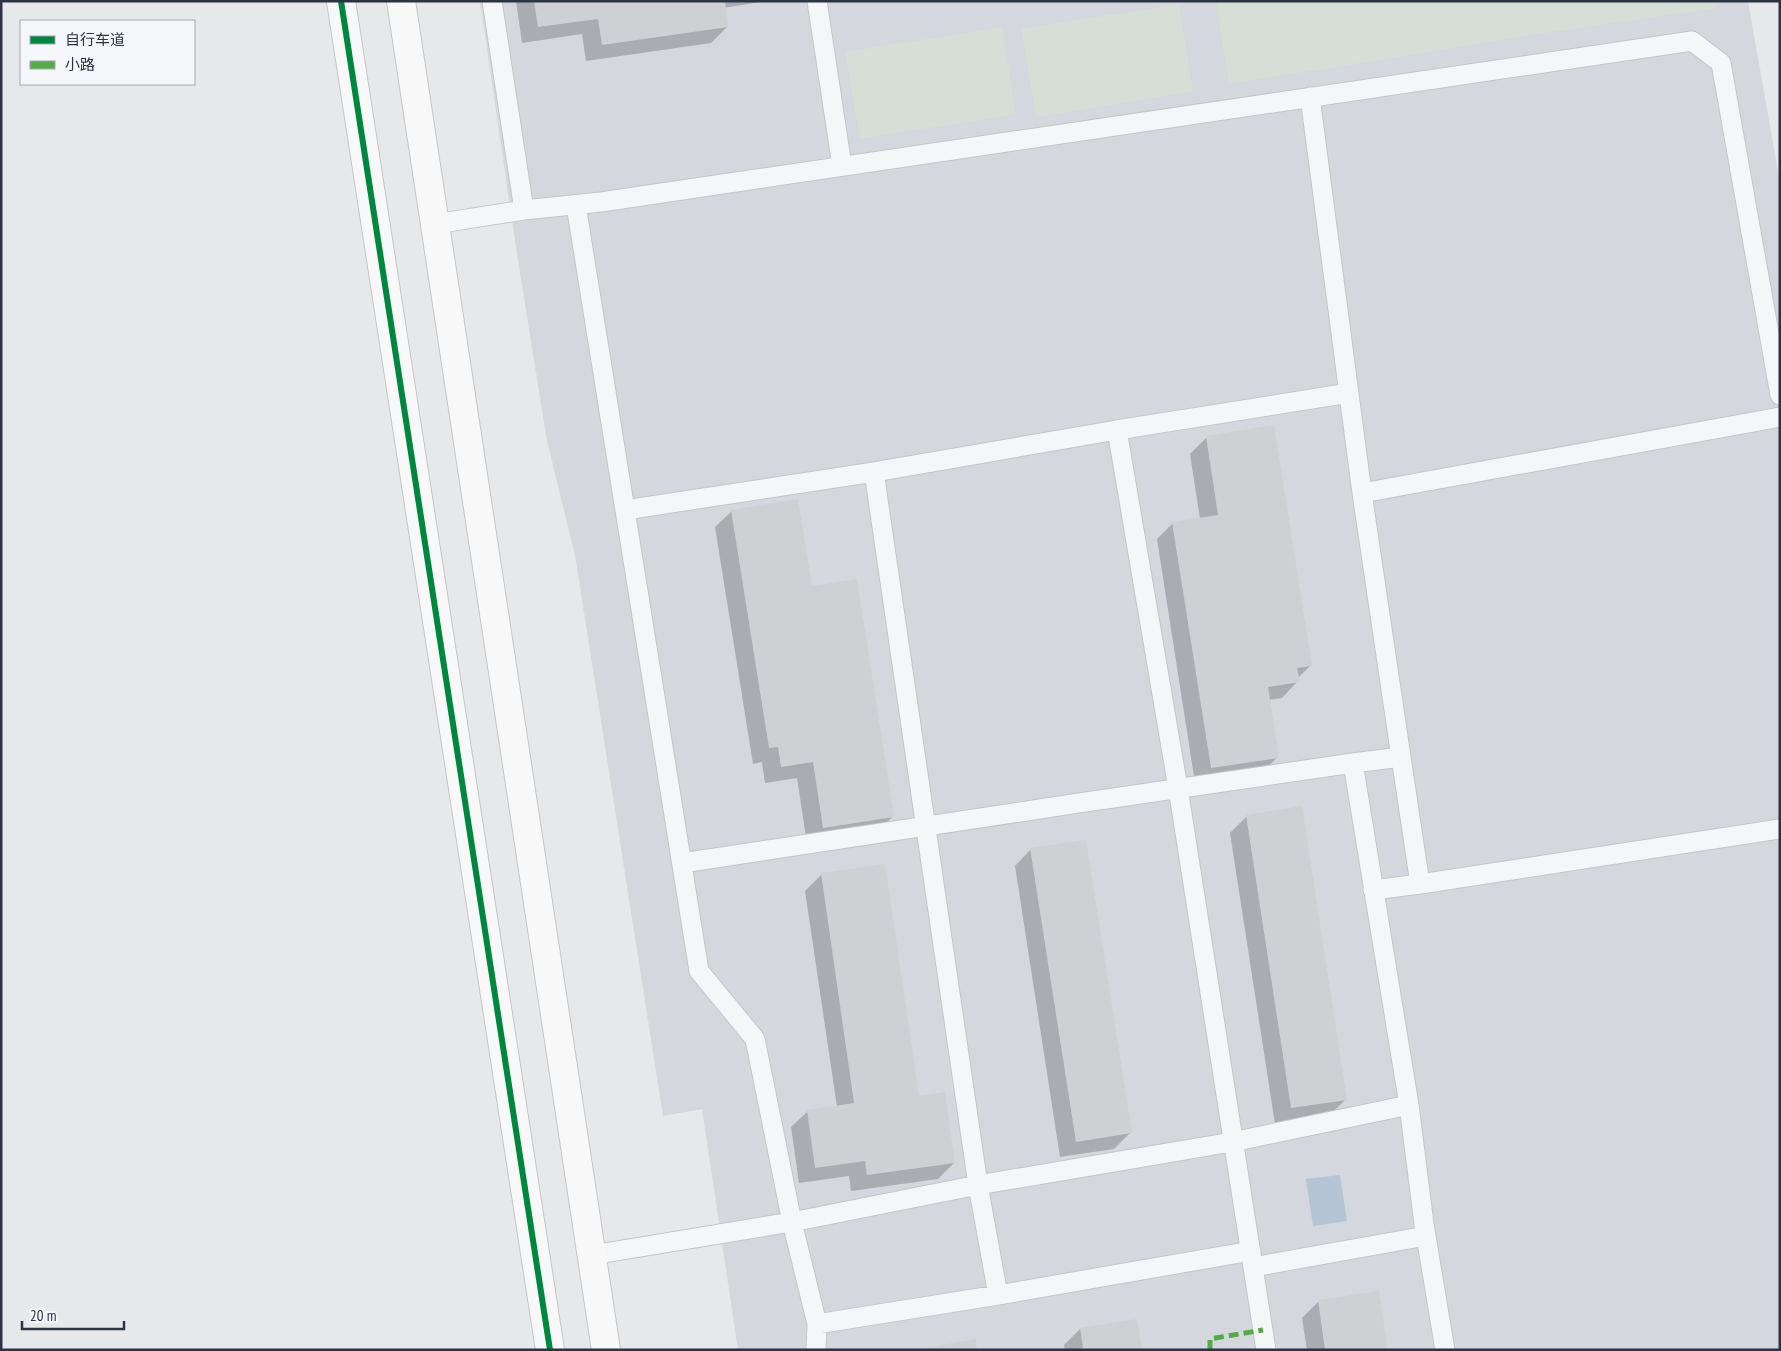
<svg xmlns="http://www.w3.org/2000/svg" width="1781" height="1351" viewBox="0 0 1781 1351" font-family="'PT Sans Narrow','Noto Sans SC',sans-serif">
<rect width="100%" height="100%" fill="#e6e8ea"/>
<path fill="#d4d7dd" d="M480,1h1268l32,182v1167h-1042l-36,-241 -39,7 -88,-561 -28,-114 -30,-187z"/>
<path fill="#d6ded6" d="M1216,1h499l1,7 -164,24 -323,52z
M1179,4l14,87 -157,26 -15,-88z
M1002,27l14,87 -156,25 -15,-87z"/>
<path fill="#b4c4d5" d="M1340,1175l7,46 -34,5 -7,-47z"/>
<path fill="#0003" d="M516,1h250l-42,7 3,19 -16,16 -125,18 -4,-27 -60,9z
M1207,437l104,228 -13,13v3l-16,17 -13,2 9,57 -17,16 -66,10 -38,-244 16,-16 27,-4 -10,-65z
M732,511l79,76 82,229 -16,17 -70,11 -10,-66 -32,5 -3,-21 -9,2 -38,-237z
M1247,816l99,283 -16,16 -55,9 -45,-291z
M1031,849l99,284 -16,16 -54,8 -45,-291z
M822,874l96,223 36,66 -16,16 -87,12 -2,-15 -50,7 -8,-56 17,-16 29,-4 -32,-216z
M1378,1292l9,58h-80l-5,-32 16,-16z
M1080,1329l61,21h-76l-1,-5z"/>
<path fill="#ced0d3" d="M534,1h191l3,26 -126,18 -4,-26 -60,8z
M1274,425l38,241 -15,2 3,14 -32,5 11,71 -68,10 -39,-246 46,-7 -12,-79z
M798,499l14,87 45,-7 37,238 -71,11 -10,-66 -32,5 -3,-20 -9,1 -38,-238z
M1302,806l45,294 -56,8 -45,-293z
M1086,840l46,293 -56,9 -46,-294z
M885,864l34,232 26,-4 10,71 -88,12 -2,-14 -50,7 -8,-58 47,-7 -33,-230z
M1379,1291l9,59h-63l-7,-50z
M1137,1319l5,31h-65l6,-2 -3,-20z
M976,1339l1,11h-59v-1z"/>
<g fill="none" stroke-linecap="round" stroke-linejoin="round">
<defs>
<path id="lane" d="M492,1l32,209
M817,1l25,165
M1310,97l52,396 39,264 -48,6
M576,205l123,766 56,68 37,183 25,102 -1,26
M435,224l89,-14 77,-8 1091,-161 29,22 59,332
M1117,430l232,-37
M1362,493l418,-76
M625,510l249,-38 243,-42 61,358 88,562
M1401,757l19,127 360,-55
M682,863c224,-34 447,-68 671,-100l56,342 -177,37 -254,43 -104,-713
M1373,890l47,-6
M1409,1105l15,119 21,126
M592,1255l200,-33 186,-37 20,110
M1253,1267l173,-31
M817,1324l181,-29 253,-44"/>
<path id="secondary" d="M341,1l209,1349
M401,1l205,1349"/>
</defs>
<use href="#lane" stroke="#c4c6c8" stroke-width="21"/>
<use href="#secondary" stroke="#c4c6c8" stroke-width="30"/>
<use href="#lane" stroke="#f5f6f7" stroke-width="19"/>
<use href="#secondary" stroke="#f8f8f8" stroke-width="28"/>
<path stroke="#54ac47" stroke-width="5" stroke-dasharray="10 5" stroke-linecap="butt" d="M1210,1350v-11l53,-9"/>
<defs>
<path id="cycleway" d="M341,1l209,1349"/>
</defs>
<use href="#cycleway" stroke="#f4f6f9" stroke-width="9"/>
<use href="#cycleway" stroke="#00873e" stroke-width="6"/>
</g>
<rect width="1781" height="1351" fill="none" stroke="#2b3445" stroke-width="5"/>
<rect x="20" y="20" width="175" height="65" fill="#f4f6f9" stroke="#a4a8b1"/>
<rect x="30" y="36" width="25" height="8" fill="#00873e" stroke="#a4a8b1"/>
<text x="65" y="45" font-size="15" fill="#2b3445">自行车道</text>
<rect x="30" y="61" width="25" height="8" fill="#54ac47" stroke="#a4a8b1"/>
<text x="65" y="70" font-size="15" fill="#2b3445">小路</text>
<path d="M22 1321v8h102v-8" fill="none" stroke="#2b3445" stroke-width="2.5"/>
<text x="30" y="1321" font-size="15" fill="#2b3445" stroke="#f4f6f9" stroke-width="4" paint-order="stroke">20 m</text>
</svg>
